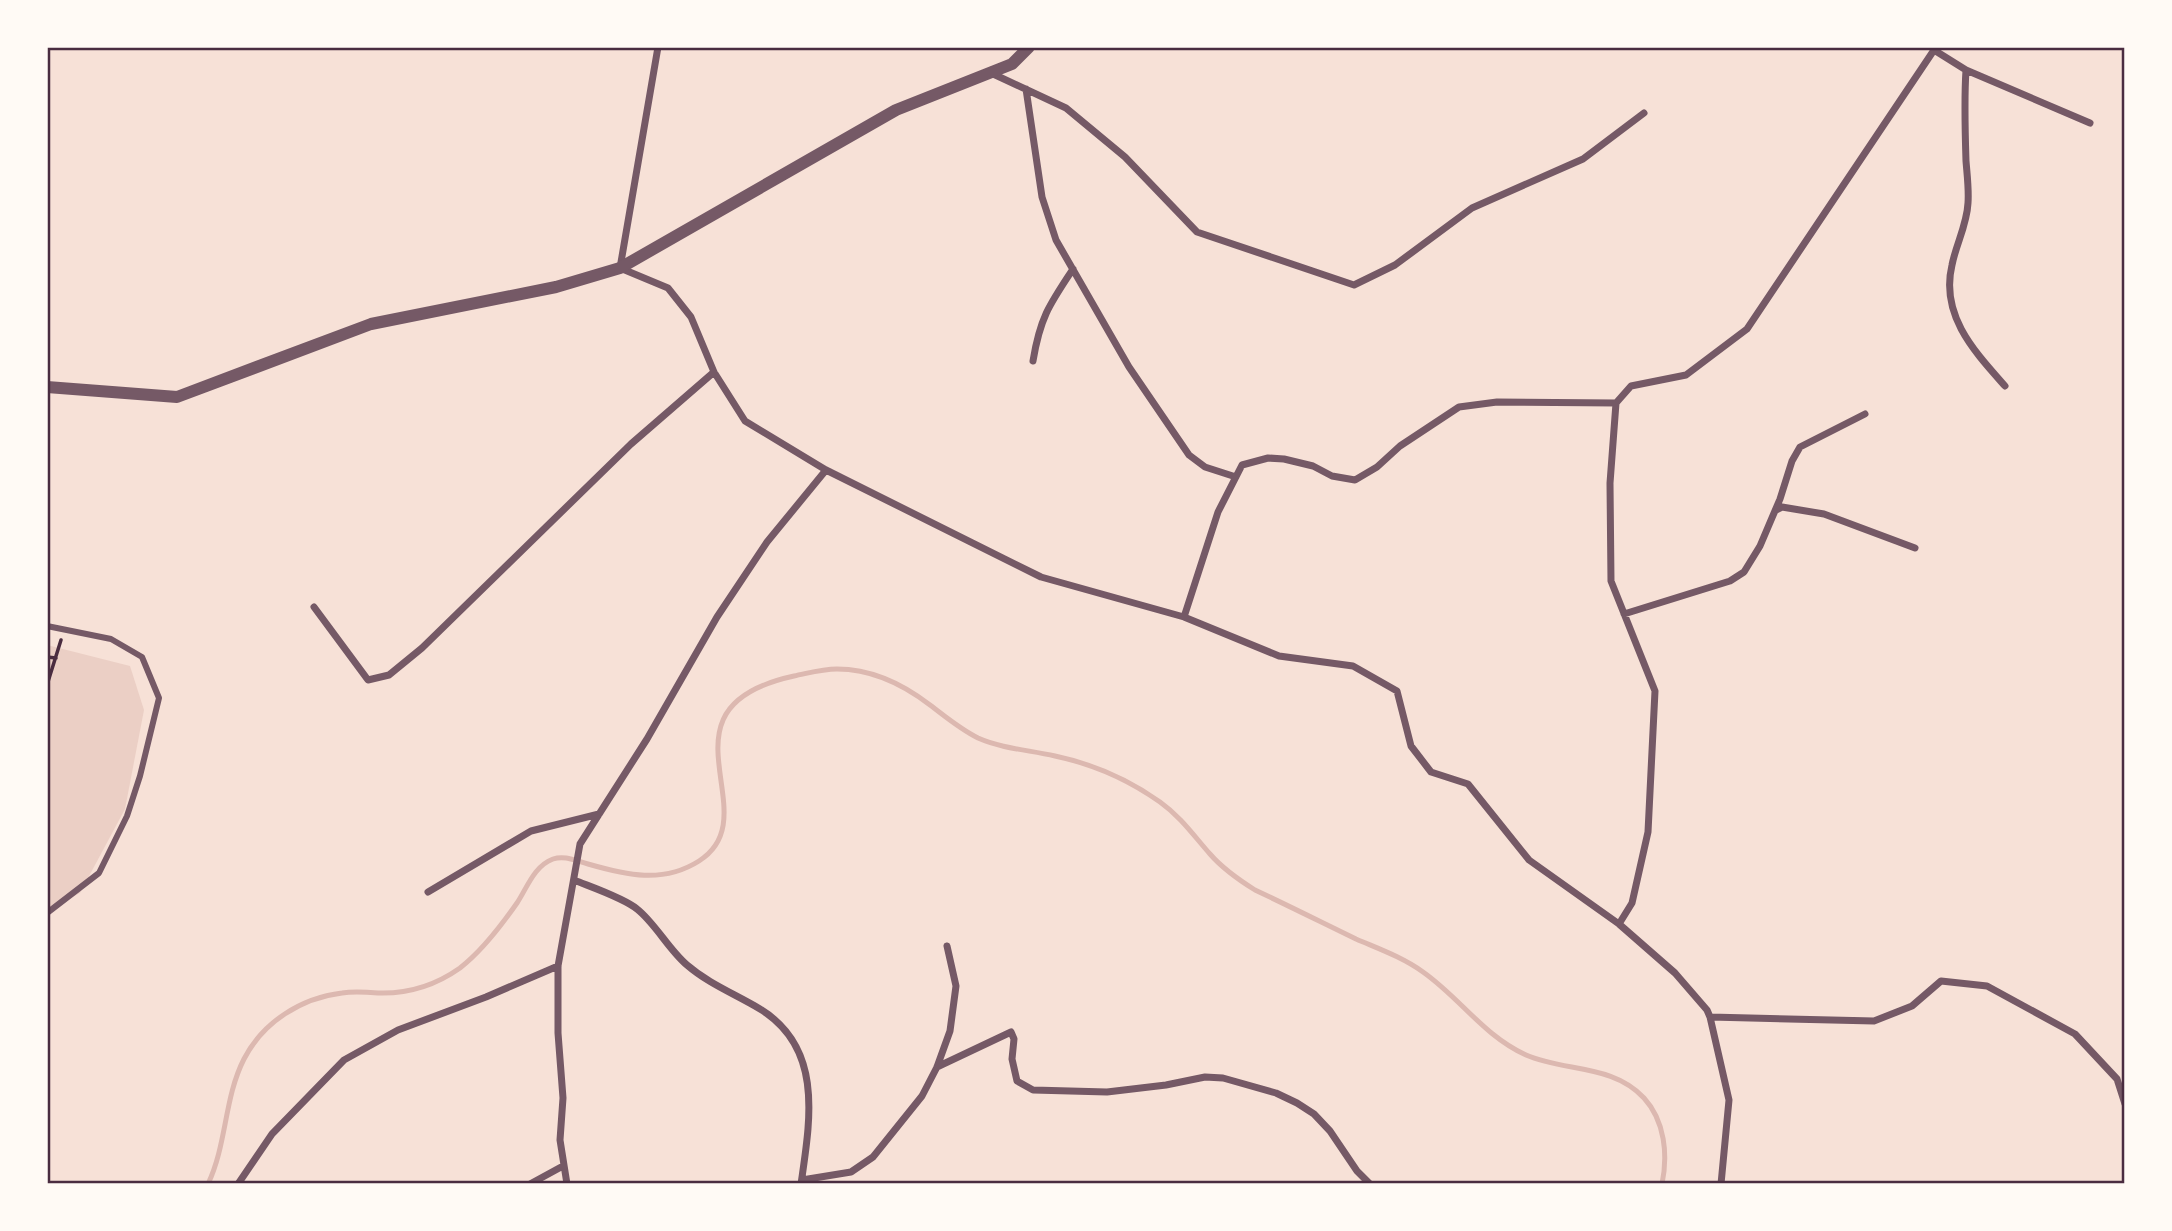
<svg xmlns="http://www.w3.org/2000/svg" width="2172" height="1231" viewBox="0 0 2172 1231" font-family="'Alegreya Sans',sans-serif">
<rect width="100%" height="100%" fill="#f7e1d7"/>
<path fill="#ebcfc5" d="M47,645l83,21 14,44 -19,99 -45,84 -33,18z"/>
<g fill="none" stroke-linecap="round" stroke-linejoin="round">
<path stroke="#dcb8b0" stroke-width="5" d="M208,1184c19,-40 16,-86 36,-125 19,-37 57,-61 98,-66 12,-2 24,-1 36,0 29,1 58,-8 82,-25 22,-17 41,-42 57,-65 10,-15 17,-37 36,-44 12,-4 23,2 35,5 38,11 75,20 111,-3 73,-46 -52,-153 95,-185 15,-3 28,-7 43,-7 34,0 67,16 93,36 16,12 30,24 48,33 25,11 51,12 77,18 38,8 74,24 105,46 21,15 34,34 50,52 13,15 29,26 45,36 34,16 68,33 101,49 23,10 46,18 67,33 37,26 61,64 103,83 39,17 87,9 118,43 21,23 24,57 18,86"/>
<path stroke="#4a2c40" stroke-width="3.5" d="M47,657l9,1
M47,685l14,-45
M47,755v15"/>
<path stroke="#755966" stroke-width="6" d="M47,626l64,13 31,18 17,41 -19,78 -13,40 -28,57 -52,40"/>
<path stroke="#755966" stroke-width="7" d="M658,47l-38,221 48,20 23,29 23,55 31,49 81,49 215,107 143,40 95,39 74,10 44,25 14,55 20,26 37,12 61,76 90,64 56,49 32,37 3,7 19,83 -8,84
M1934,50l32,20c-2,30 -1,60 0,91 1,13 3,28 2,42 -1,22 -12,41 -16,62 -12,50 22,86 53,121
M1966,70l124,53
M991,73l75,35 59,49 72,75 157,53 41,-20 77,-57 111,-49 61,-46
M1026,89l16,108 14,43 73,127 60,88 16,12 31,10
M1033,361c7,-43 16,-56 40,-92
M1776,510l6,-3 42,7 91,34
M314,607l54,73 21,-5 33,-27 209,-204 83,-72
M1624,614l106,-33 14,-9 16,-26 20,-47 12,-38 8,-14 65,-33
M1184,617l34,-105 24,-47 26,-7 16,1 29,7 19,10 23,4 22,-13 23,-21 59,-39 38,-5 119,1
M574,880c17,7 50,18 63,29 18,14 32,41 50,56 22,19 48,29 73,44 64,39 50,112 41,175
M428,892l103,-61 68,-17
M1619,924l13,-21 16,-71 7,-141 -44,-110 -1,-98 6,-80 15,-17 55,-11 61,-46 189,-282
M1710,1017l164,4 38,-15 29,-25 46,5 88,48 42,45 8,25
M937,1067l74,-35 3,7 -2,20 5,22 16,9 74,2 59,-7 39,-8 18,1 53,15 21,10 17,11 16,17 27,40 13,13
M802,1180l49,-8 22,-15 49,-61 15,-29 13,-36 6,-45 -9,-40
M238,1184l34,-50 72,-74 54,-30 88,-33 72,-31
M530,1184l33,-18
M567,1184l-7,-44 3,-42 -5,-65v-67l22,-122 67,-105 70,-122 50,-75 59,-72"/>
<path stroke="#755966" stroke-width="12" d="M47,387l130,10 194,-73 185,-37 64,-19 276,-158 116,-46 17,-17"/>
</g>
<rect width="2172" height="1231" fill="none" stroke="#fffaf5" stroke-width="98"/>
<rect x="49" y="49" width="2074" height="1133" fill="none" stroke="#4a2c40" stroke-width="2.5"/>
</svg>
